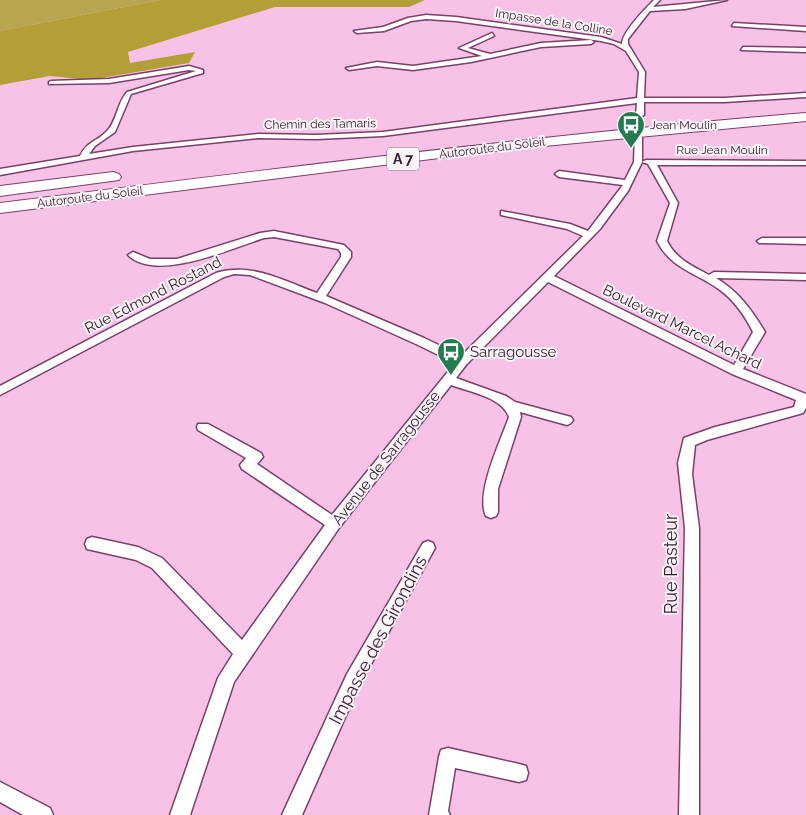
<svg xmlns="http://www.w3.org/2000/svg" width="806" height="815" viewBox="0 0 806 815" font-family="Raleway,sans-serif">
<rect width="100%" height="100%" fill="#f8c2e7"/>
<path fill="#b7a550" d="M0,0h160l-160,31z"/>
<path fill="#b49f36" d="M160,0h265l-16,7h-134l-147,45 2,11 65,-11 -6,11 -99,17 -40,-4 -50,9v-54z"/>
<g fill="none" stroke-linecap="round" stroke-linejoin="round">
<path stroke="#d1a1c2" stroke-width="8" stroke-dasharray="8 4" stroke-linecap="butt" d="M638,137l2,-22"/>
<defs>
<path id="minor" d="M654,0h6l-7,7 74,-7 -42,9 -35,2 -22,28v5l17,28 -1,26h81l81,-5v4l-81,5h-81v13l-4,2 -4,-2 1,-12 -254,33 -67,3 -58,-1 -125,13 -133,24v-6l80,-13c6,-14 18,-15 27,-25 10,-10 10,-28 20,-39l69,-21 -7,-1 -80,13 -60,1v-2l2,-1 58,-2 80,-13 14,4v3l-72,21 -16,38 -20,14 -6,8 44,-7 125,-13 58,1 67,-3 254,-34 2,-26 -13,-21 -12,-7 -13,-3 -145,-20 -30,-2 -15,2 -27,10 -27,2 -3,-2 29,-4 25,-9 18,-3 30,2 145,20 21,7c0,-12 23,-35 32,-44z
M734,23l72,4v4l-74,-5z
M492,33l2,3 -26,12 22,6 51,-11 50,-3 3,2 -3,2 -50,3 -70,15 -58,8 -36,-4 -28,4 -3,-2 31,-6 36,4 69,-10 -23,-8z
M743,47l63,1v4l-65,-2z
M635,135l7,2v25l4,-2 160,1v4h-149l21,38 -11,38c9,18 25,25 42,34l5,-3 92,2v6l-90,-2c22,13 36,32 49,54l-22,37 63,25v14l-3,5 -96,27 -12,5 -3,29 7,54v287h-20l6,-287 -7,-65 6,-25 31,-11 79,-20 2,-7 -64,-26 -184,-92 -82,83 -10,13 50,18 9,6 56,15 2,3 -2,3 -4,2 -47,-13 1,5 -23,72v23l-2,4 -5,2 -5,-2c-11,-22 15,-76 23,-99 -7,-20 -39,-25 -58,-32l-112,143 -105,154 -44,133h-20l48,-137 15,-24 -81,-86 -16,-8 -49,-11 -2,-5 2,-5 5,-2 46,10 24,11 80,82 83,-115 -83,-56 -2,-4 6,-7 -48,-28 -1,-3 1,-3h10l53,29 2,4 -6,7 75,51 123,-152 -39,-19 -91,-41 -75,-28 -16,-1 -10,3 -224,118v-9l216,-113c36,-11 68,8 101,20l24,-36v-4l-3,-4 -64,-12 -10,1c-32,10 -108,45 -136,17l5,-3 17,7h27l83,-26 14,-2 70,14 7,7v5l-25,39 98,42 37,18 122,-120 -16,-7 -66,-14v-4l69,13 18,7 35,-46 -64,-8 -4,-3 4,-3 66,9 9,-18zM642,162l6,2 22,39 -13,38c14,28 40,32 63,49 15,11 25,26 33,42l-19,33 -180,-89 46,-47 28,-38z
M762,238h44v6l-47,-1 -2,-2z
M428,541l5,2 2,5 -76,138 -57,129h-20l65,-141 76,-131z
M448,748l71,16 7,2 2,7 -2,7 -7,2 -64,-14 -7,43 2,4h-21l10,-58 2,-7z
M0,782l50,26 3,7h-30l-23,-13z"/>
<path id="motorway" d="M806,113v8l-303,29 -503,63v-10c268,-33 536,-68 806,-90z
M113,172l6,2 2,3 -2,3 -119,16v-10z"/>
</defs>
<use href="#minor" stroke="#79406a" stroke-width="3"/>
<use href="#motorway" stroke="#79406a" stroke-width="2"/>
<use href="#minor" fill="#fff" fill-rule="evenodd"/>
<use href="#motorway" fill="#fff" fill-rule="evenodd"/>
</g>
<defs>
<symbol id="bus-pin" viewBox="-11 -11 22 30"><path d="M0 17L-7.5 6A9.5 9.5 0 1 1 7.5 6Z" fill="#237c50" stroke="#faf3f8"/><path d="M-5-6H5V4H4V6H2V4H-2V6H-4V4H-5ZM-3.5-4V0h7V-4ZM-3.5 1.2v1.5H-2V1.2ZM2 1.2v1.5H3.5V1.2Z" fill="#fff"/></symbol>
</defs>
<g fill-rule="evenodd">
<use href="#bus-pin" x="615" y="109" width="32" height="43"/>
<use href="#bus-pin" x="435" y="336" width="32" height="43"/>
</g>
<g text-anchor="middle" stroke-width="4" stroke-linejoin="round" paint-order="stroke">
<g font-size="12" fill="#361d30" stroke="#faf3f8">
<text transform="translate(554 22) rotate(9)" y="4">Impasse de la Colline</text>
<text transform="translate(320 124) rotate(-1)" y="4">Chemin des Tamaris</text>
<text transform="translate(492 148) rotate(-7)" y="4">Autoroute du Soleil</text>
<text x="722" y="154">Rue Jean Moulin</text>
<text transform="translate(90 197) rotate(-7)" y="4">Autoroute du Soleil</text>
</g>
<g font-size="12" fill="#361d30" stroke="#faf3f8" text-anchor="start">
<text x="650" y="129">Jean Moulin</text>
</g>
<rect fill="#faf3f8" stroke="#715d6c" stroke-width="1" x="387" y="147.5" width="32" height="23" rx="4"/>
<g font-size="14" font-weight="bold" fill="#361d30">
<text x="403" y="164">A 7</text>
</g>
<g font-size="15" fill="#361d30" stroke="#faf3f8">
<text transform="translate(153 295) rotate(-27)" y="5">Rue Edmond Rostand</text>
<text transform="translate(682 327) rotate(26)" y="5">Boulevard Marcel Achard</text>
<text transform="translate(386 458) rotate(-52)" y="5">Avenue de Sarragousse</text>
</g>
<g font-size="15" fill="#361d30" stroke="#faf3f8" text-anchor="start">
<text x="470" y="357">Sarragousse</text>
</g>
<g font-size="18" fill="#361d30" stroke="#faf3f8">
<text transform="translate(671 564) rotate(-90)" y="6">Rue Pasteur</text>
<text transform="translate(378 640) rotate(-62)" y="6">Impasse des Girondins</text>
</g>
</g>
</svg>
